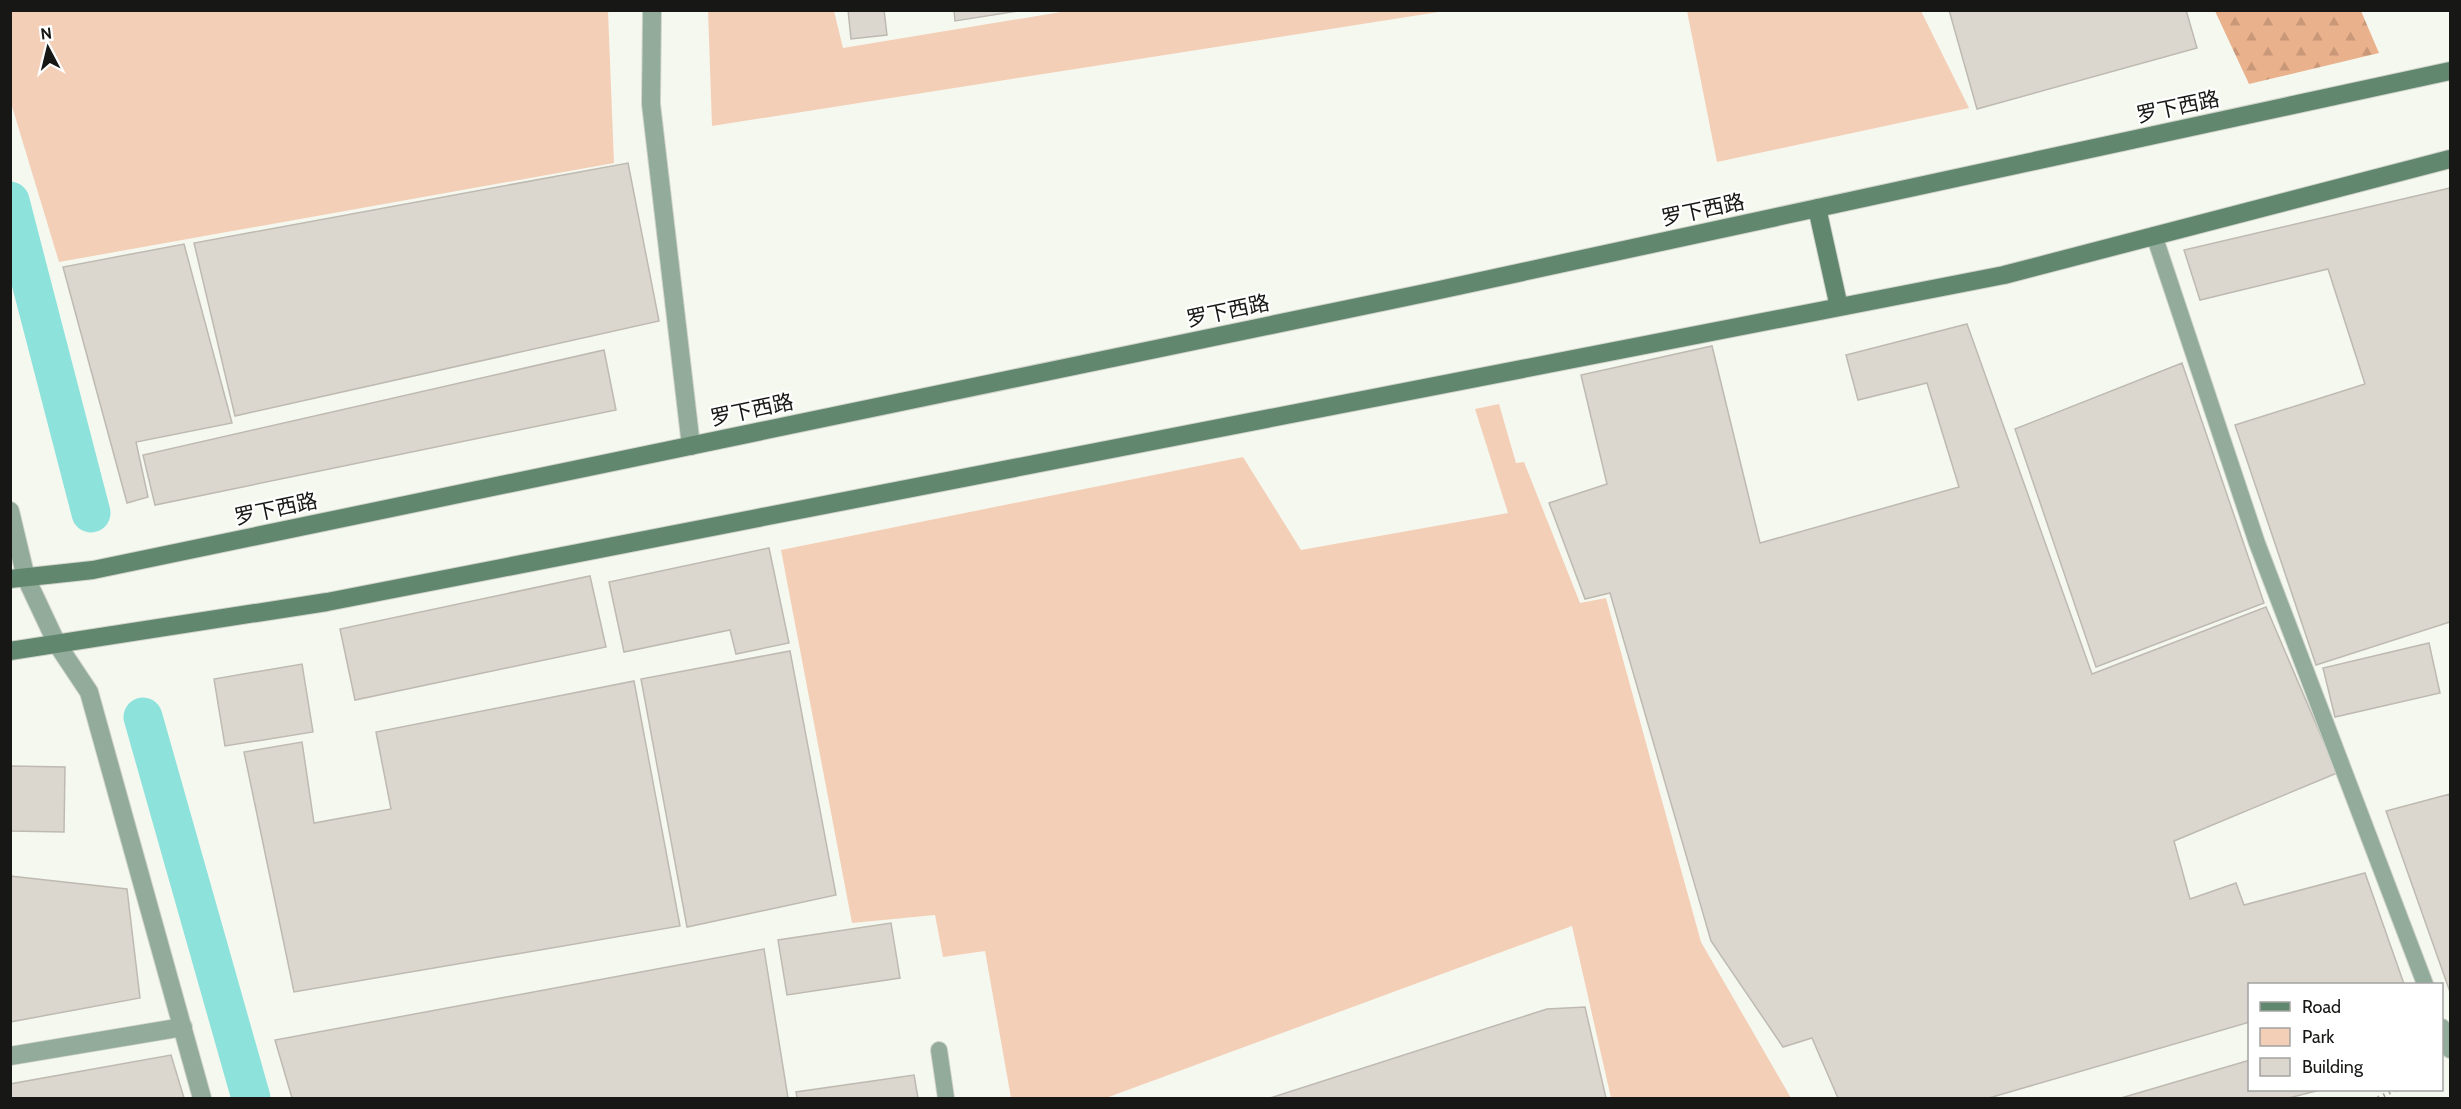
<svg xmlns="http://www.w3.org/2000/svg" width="2461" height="1109" viewBox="0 0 2461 1109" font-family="Cabin,'Noto Sans SC',sans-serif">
<defs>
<pattern id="forest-firs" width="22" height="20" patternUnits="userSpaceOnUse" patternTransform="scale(1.5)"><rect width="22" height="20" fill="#eab18d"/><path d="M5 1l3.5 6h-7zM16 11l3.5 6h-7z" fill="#c89879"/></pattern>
</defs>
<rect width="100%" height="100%" fill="#f5f8ef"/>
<path fill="#f4cfb8" d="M10,11h598l6,152 -555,99 -48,-159z
M708,11h126l9,37 224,-37h378l-733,115z
M1687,11h234l48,97 -252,54z
M1499,404l17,59 8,-1 56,141 26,-5 95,344 90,156h-180l-39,-172 -466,172h-95l-26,-147 -42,6 -8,-42 -83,8 -71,-373 462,-93 58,93 207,-37 -33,-104z"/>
<path fill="url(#forest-firs)" d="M2215,11h146l18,42 -130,31z"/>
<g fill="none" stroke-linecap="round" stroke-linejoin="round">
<path stroke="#8de2db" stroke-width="39" d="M10,201l81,312
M143,717l108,381"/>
</g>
<path fill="#dbd7ce" stroke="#bebab1" stroke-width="1.5" d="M848,10h36l3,25 -36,4z
M954,10h70l-69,11z
M1949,10h237l11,38 -220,61z
M628,163l31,158 -424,95 -41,-173z
M2450,188v434l-134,43 -81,-240 130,-41 -37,-115 -128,31 -16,-50z
M184,244l48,179 -96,19 12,55 -21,6 -64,-236z
M1967,324l125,350 174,-67 71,166 -163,68 16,58 46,-16 8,22 121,-32 39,111h-154v38l-261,76h-151l-26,-60 -29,9 -72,-106 -101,-348 -25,6 -36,-96 58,-19 -26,-109 131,-29 48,197 199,-56 -32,-104 -69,17 -12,-45z
M604,350l12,60 -461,95 -12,-50z
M2182,363l82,240 -168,64 -81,-238z
M769,548l20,95 -53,11 -6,-24 -106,22 -15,-70z
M590,576l16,71 -251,53 -15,-71z
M2429,643l11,50 -105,24 -12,-49z
M790,651l46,244 -149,32 -46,-248z
M302,664l11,68 -88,14 -11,-67z
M634,681l46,245 -386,66 -50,-240 58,-10 12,81 77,-14 -15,-77z
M10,766l55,1 -1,65 -54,-1z
M2450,794v198l-64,-181z
M10,876l117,13 13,109 -130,24z
M891,923l9,55 -113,17 -9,-55z
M764,949l24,149h-496l-17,-58z
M1585,1007l21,91h-336l277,-89z
M171,1055l13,43h-174v-14z
M2250,1060v30h70l-31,8h-168z
M914,1075l4,23h-121l-1,-6z"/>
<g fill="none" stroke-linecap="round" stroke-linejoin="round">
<defs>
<path id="lane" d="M2154,235l103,308 168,441
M2442,1027l8,23
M939,1050l7,48"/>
<path id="street" d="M652,10l-1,94 40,342
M10,511l16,67 31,66 32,48 113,406
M10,1056l173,-29"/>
<path id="secondary" d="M1817,208l22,99
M10,579l83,-9 1337,-278 1020,-221
M10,651l317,-49 1677,-327 446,-116"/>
</defs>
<use href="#lane" stroke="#d1d4cc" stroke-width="18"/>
<use href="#street" stroke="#d1d4cc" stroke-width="20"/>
<use href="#secondary" stroke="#d1d4cc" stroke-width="20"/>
<path stroke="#a2a49d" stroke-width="4" stroke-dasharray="1.5 4.5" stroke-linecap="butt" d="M2378,1098l17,-8"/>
<use href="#lane" stroke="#92ab9a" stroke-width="16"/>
<use href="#street" stroke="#92ab9a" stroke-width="18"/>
<use href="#secondary" stroke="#61876e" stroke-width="18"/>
</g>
<g text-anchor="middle" stroke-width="4.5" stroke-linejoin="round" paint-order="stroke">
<g font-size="21" fill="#171815" stroke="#fff">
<text transform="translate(2178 107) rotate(-12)" y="7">罗下西路</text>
<text transform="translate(1703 210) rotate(-12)" y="7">罗下西路</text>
<text transform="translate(1228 311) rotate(-12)" y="7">罗下西路</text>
<text transform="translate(752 410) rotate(-12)" y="7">罗下西路</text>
<text transform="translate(276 509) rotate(-12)" y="7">罗下西路</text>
</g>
</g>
<rect width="2461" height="1109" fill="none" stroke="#171815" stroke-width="24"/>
<rect x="2248" y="983" width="195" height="108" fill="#ffffff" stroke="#a2a3a1" stroke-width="1.5"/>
<rect x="2260" y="1002" width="30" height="9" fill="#61876e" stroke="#a2a3a1" stroke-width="1.5"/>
<text x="2302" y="1013" font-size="18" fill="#171815">Road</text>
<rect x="2260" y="1028" width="30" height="18" fill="#f4cfb8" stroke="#a2a3a1" stroke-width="1.5"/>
<text x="2302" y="1043" font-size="18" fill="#171815">Park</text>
<rect x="2260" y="1058" width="30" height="18" fill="#dbd7ce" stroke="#a2a3a1" stroke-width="1.5"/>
<text x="2302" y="1073" font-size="18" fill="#171815">Building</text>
<g transform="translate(48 48) rotate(353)" stroke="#ffffff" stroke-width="4.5" paint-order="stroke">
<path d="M0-4.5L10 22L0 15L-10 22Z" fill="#171815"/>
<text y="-9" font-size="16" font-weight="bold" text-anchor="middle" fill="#171815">N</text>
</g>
</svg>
